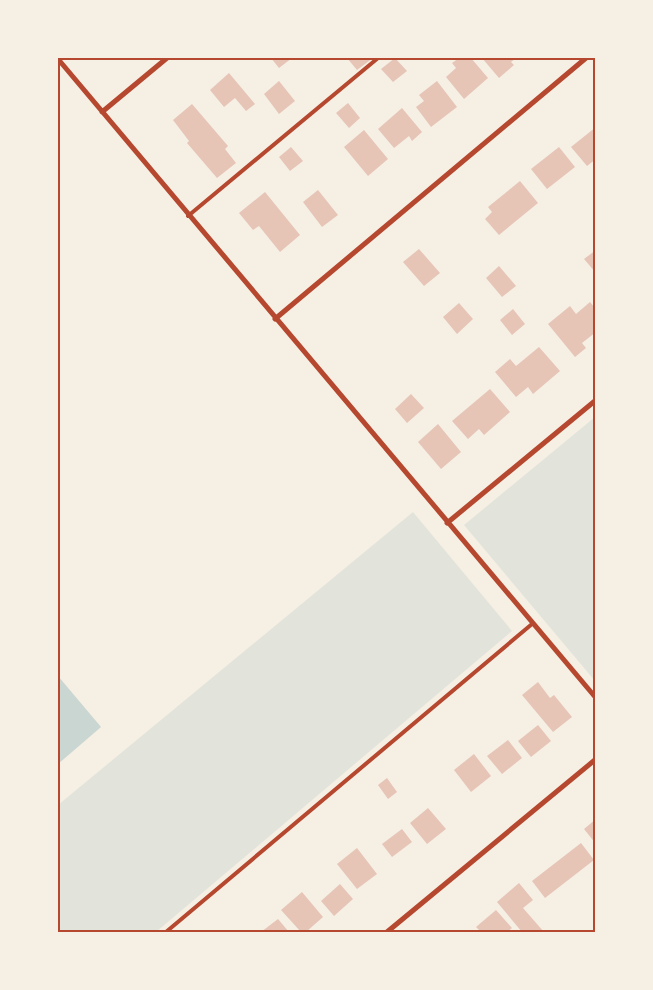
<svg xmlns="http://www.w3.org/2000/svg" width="653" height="990" viewBox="0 0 653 990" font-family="'Alegreya Sans',sans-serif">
<rect width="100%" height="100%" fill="#f6efe4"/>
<path fill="#e2e4dc" d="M595,417v264l-131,-156z
M413,512l99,119 -356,301h-98v-127z"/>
<path fill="#c9d6d2" d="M58,676l43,51 -43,37z"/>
<path fill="#e6c5b7" d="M271,58h21l-13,10z
M347,58h26l-16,12z
M395,58l12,13 -14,11 -12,-13z
M459,58h12l17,20 -24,21 -18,-22 10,-9 -4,-5z
M482,58h34l-5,4 3,3 -15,13z
M229,73l26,31 -9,7 -11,-13 -11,9 -14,-17z
M279,81l16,20 -16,13 -15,-20z
M437,81l20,26 -26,20 -15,-20 8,-6 -5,-6z
M348,103l12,15 -11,10 -13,-15z
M192,104l36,42 -3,3 11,14 -19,15 -30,-35 2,-2 -16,-21z
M402,108l20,24 -10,9 -3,-5 -15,12 -16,-19z
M596,127v32l-9,7 -16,-19z
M364,130l24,29 -20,17 -24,-29z
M291,147l12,14 -13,10 -11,-14z
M559,147l16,20 -28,22 -16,-20z
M520,181l18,22 -39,32 -14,-16 7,-7 -4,-5z
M318,190l20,25 -16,12 -19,-25z
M265,192l35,43 -20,17 -21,-26 -6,4 -14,-17z
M419,249l21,24 -16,13 -21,-24z
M596,250v23l-12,-14z
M499,266l17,20 -14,11 -16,-19z
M590,302l6,7v23l-14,11 4,5 -11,9 -27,-33 22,-18 6,8z
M459,303l14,16 -16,15 -14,-17z
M513,309l12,15 -13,11 -12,-15z
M539,347l21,24 -27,23 -5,-7 -12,10 -21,-25 15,-13 6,7z
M490,389l20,23 -26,23 -5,-6 -11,10 -16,-18z
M411,394l13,14 -17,15 -12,-14z
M438,424l23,28 -20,17 -23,-27z
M538,682l12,16 4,-3 18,22 -19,15 -31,-37z
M538,725l13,16 -20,16 -13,-16z
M508,740l14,18 -20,16 -15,-18z
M474,754l17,22 -20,16 -17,-22z
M387,778l10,14 -9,7 -10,-14z
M428,808l18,21 -19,15 -17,-21z
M596,819v25l-12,-15z
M402,829l10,13 -20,15 -10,-13z
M581,843l13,17 -49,38 -13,-17z
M357,848l20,26 -20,15 -20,-25z
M519,883l14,17 -10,8 21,24h-22l-25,-30z
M340,884l13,15 -19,17 -13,-15z
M302,892l21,25 -17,15h-5l-20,-22z
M496,910l16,18 -5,4h-26l-5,-5z
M278,919l11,13h-28z"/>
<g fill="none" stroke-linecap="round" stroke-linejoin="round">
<path stroke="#b5482f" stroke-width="4" d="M188,216l190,-158
M166,932l366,-308"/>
<path stroke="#b5482f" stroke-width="5" d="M58,59l538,639
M102,112l65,-54
M275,319l311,-261
M447,523l149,-123
M387,932l209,-173"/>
</g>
<rect width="653" height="990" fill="none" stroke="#f6efe4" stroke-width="118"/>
<rect x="59" y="59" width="535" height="872" fill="none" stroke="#b5482f" stroke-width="2"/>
</svg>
